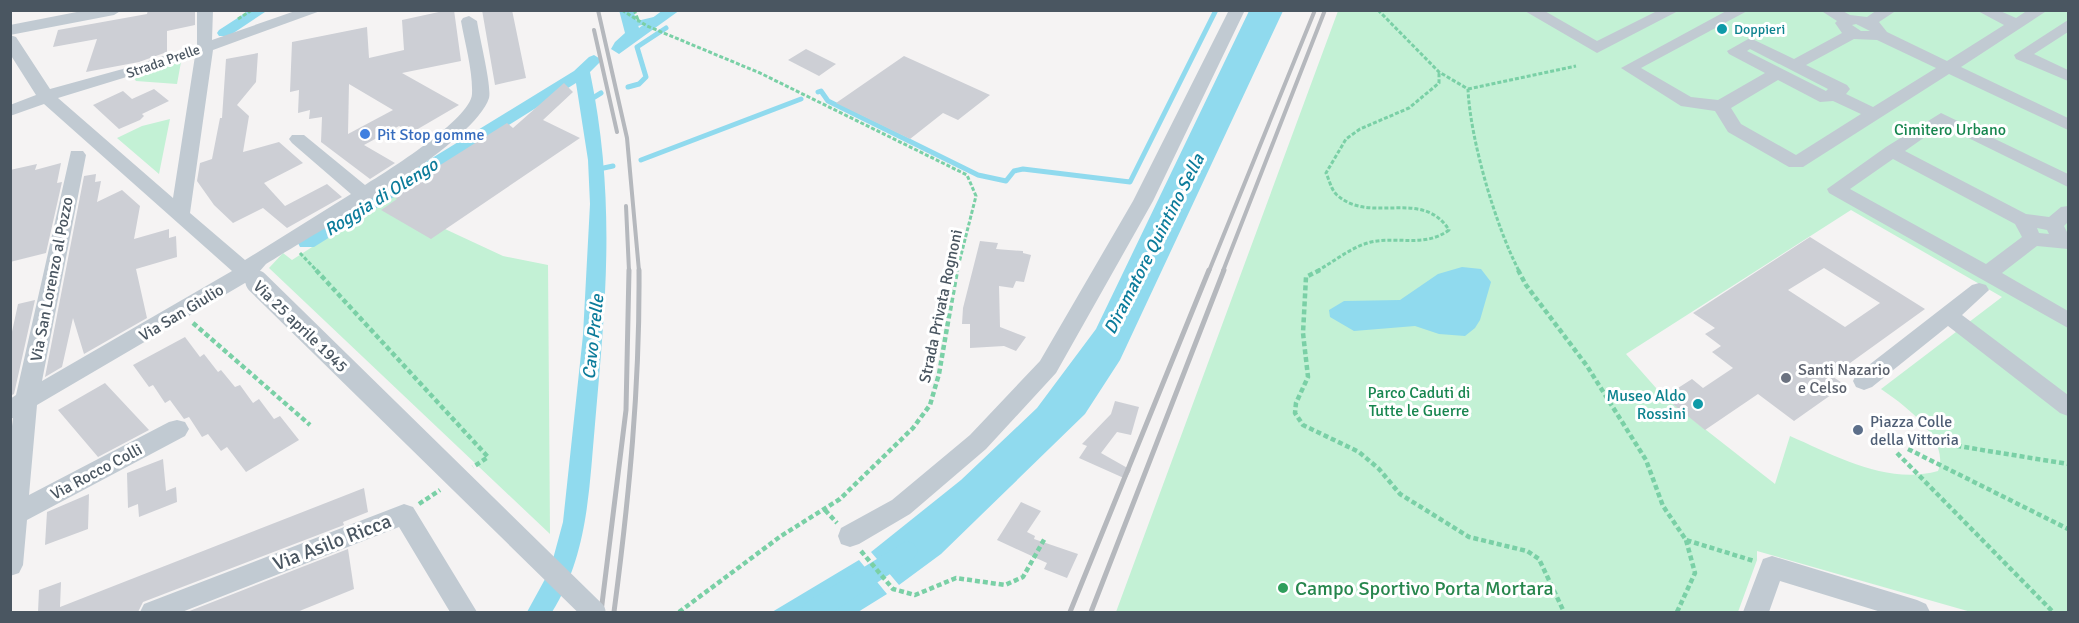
<svg xmlns="http://www.w3.org/2000/svg" width="2079" height="623" viewBox="0 0 2079 623" font-family="Signika,sans-serif">
<rect width="100%" height="100%" fill="#f5f3f3"/>
<path fill="#c3f1d5" fill-rule="evenodd" d="M1338,11h730v601h-97l-214,-61v9l-19,52h-622zM1851,210l151,87 -121,92c22,15 70,50 57,82 -51,14 -102,-15 -148,-35l-15,48 -111,-87 -38,-43z
M181,62l-4,22 -41,-3 -3,-4z
M170,119l-11,55 -42,-36 25,-12z
M405,187l6,3 -29,20 63,19 58,27 45,9 2,269 -281,-266 14,-15 9,7z"/>
<path fill="#90daee" d="M1249,11h34l-163,349 -35,54 -144,140 -42,31 -28,-33 90,-72 76,-72 59,-79z
M1462,267l19,2 10,13 -11,38 -5,8 -10,8 -26,-2 -24,-8 -61,5 -24,-14 -1,-7 15,-9 56,-1 38,-26z
M859,560l28,34 -29,18h-86z"/>
<g fill="none" stroke-linecap="round" stroke-linejoin="round">
<path stroke="#90daee" stroke-width="5" d="M631,25l34,-8
M628,87l11,-3 7,-7 -9,-30 29,-19
M818,92l3,-1 7,10 150,74 28,6 8,-10 9,-2 107,13 86,-172
M588,101l13,-8
M641,160l160,-61
M599,169l14,-3"/>
<path fill="#90daee" fill-rule="evenodd" d="M250,10h18l-39,26h-10l-2,-3 2,-3z
M619,10h14l6,18 24,-18h17l-61,44 -8,-5 4,-7 10,-9z
M594,55l8,5 -12,12c26,126 16,227 5,352 -6,66 -7,131 -43,188h-25l23,-42 13,-48 20,-187 7,-131 -2,-44 -12,-77 -262,164h-14l-2,-4 2,-4 274,-168 15,-14z
M906,541l8,3 4,7 -4,7 -81,54h-32l3,-8z"/>
</g>
<path fill="#cdcfd5" fill-rule="evenodd" d="M148,10h47v15l-28,6v21l-28,10 -53,10 11,-33 -44,8 5,-17 89,-16z
M448,10h6l7,51 -59,12 57,32 -48,28 -12,-7 -35,19 31,18 -25,16 -49,-37 1,-25 -13,2 1,-9 -12,3 1,-23 -9,2 2,-50 75,-15 2,31 35,-8 -2,-30zM349,84l44,26 -45,24z
M482,10h30l14,68 -31,7z
M806,49l30,15 -17,12 -31,-16z
M258,53l-2,29 -19,23 12,11 -6,36 36,-10 24,21 -39,20 21,23 42,-22 15,13 -55,31 -24,-20 -30,15 -19,-18 -17,-24 3,-18 12,-4 8,-41h2l4,-59z
M904,56l86,39 -32,25 -15,-7 -33,26 -74,-36z
M564,83l9,9 -30,28 37,18 -149,101 -50,-29 16,-11 -10,-7 25,-17 6,4 89,-56 6,5z
M154,89l15,12 -27,13 2,2 -4,4 -21,9 -26,-24 30,-14 9,8z
M61,163l-4,20 5,-1 -16,71 -36,9v-92l27,-6 -2,6z
M96,174l-1,8 6,-1 -4,21 25,-12 18,16 -6,33 35,-10v9l7,-2 1,21 -41,12 11,49 -63,36 -11,-36 -11,49 -17,10 39,-201z
M1810,237l115,72 -93,67 13,9 -51,36 -36,-27 -53,36 -41,-33 28,-18 11,9 30,-20 -21,-16 9,-6 -16,-12 10,-6 -22,-15zM1824,268l56,35 -35,24 -57,-37z
M980,241l18,2 -2,6 27,2v2l8,2 -7,27 -8,-1 -3,7 -14,-2 1,41 26,10 -10,14 -12,-5 -34,2v-24h-8l1,-16z
M35,300l-21,94 -4,2v-55l8,-37z
M185,337l15,20 4,-3 14,18 3,-2 14,17 5,-2 13,18 6,-4 15,20 6,-3 19,24 -53,32 -19,-25 -6,4 -13,-17 -6,3 -13,-20 -5,2 -14,-19 -5,3 -12,-18 -4,2 -16,-22z
M105,383l44,47 -51,27 -40,-47z
M1115,401l24,6 -8,28 -14,-3 -16,21 30,17 -5,9 -47,-21 8,-12 -5,-2 29,-30z
M163,459l3,32 10,-4 1,15 -38,15 -1,-13 -10,4 -1,-35z
M364,488l4,24 -25,10 1,3 -201,77 -5,10h-100l1,-22 22,-8 -1,25z
M89,494l-1,35 -43,16 2,-33z
M1021,502l20,9 -14,21 8,4 -1,3 44,15 -11,24 -23,-9 3,-6 -50,-23z
M348,549l6,40 -57,23h-110z"/>
<g fill="none" stroke-linecap="round" stroke-linejoin="round">
<path stroke="#7ad0a6" stroke-width="3" stroke-dasharray="4 2" stroke-linecap="butt" d="M622,10l25,16 113,47 207,102 9,21 -19,75
M634,10l5,12
M1378,10l61,62 29,17c2,50 28,138 51,182
M238,19l14,-9
M1468,89l108,-23
M300,253l17,18
M1317,271c18,-10 34,-24 54,-29 28,-6 53,6 78,-12 -27,-43 -80,-4 -113,-36 -5,-5 -7,-15 -10,-21l20,-34 14,-10 49,-21 30,-25v-11"/>
<path stroke="#7ad0a6" stroke-width="4.5" stroke-dasharray="5 3" stroke-linecap="butt" d="M316,270l172,187 -15,10
M1320,270l-14,7 -3,56 5,44 -12,26 -1,10 8,12 56,27 20,17 21,25 69,43 58,14 12,8 25,53
M1518,270l8,15 61,81 59,94 17,46 23,34 68,21
M193,323l117,102
M1909,438l159,26
M1908,449l160,80
M1897,453l156,159
M419,504l21,-14
M825,510l12,13
M861,551l32,38 22,6 41,-17 49,7 18,-8 22,-39
M679,612l102,-76 59,-37 73,-71 17,-23 9,-31 18,-104
M1677,612l18,-39 -9,-33"/>
<path fill="#c1cad2" fill-rule="evenodd" d="M87,10h35l-8,5 -104,20v-10z
M197,10h16l-1,30 86,-30h25l-110,40 -23,163 55,47 106,-66 -59,-51 -3,-4 3,-4h12l61,50c21,-13 106,-66 107,-91 1,-23 -7,-50 -11,-73l2,-3 6,-2 8,5c2,14 15,66 12,77 -15,47 -177,137 -223,166l-7,8 6,8 -3,5 -7,2 -10,-4 -208,122 -8,90 140,-73 8,-2 8,2 4,7 -4,7 -158,84 -4,45 -4,8 -9,3v-134l3,-24 -3,1v-20l6,-4 55,-244h12l3,4 -44,226 190,-110 -188,-167 -34,12v-11l26,-10 -26,-41v-19l6,2 34,52 80,-22 67,-22zM195,56l-22,142 -115,-100z
M1229,10h16l-92,191 -97,172 -70,76 -76,65 -51,30 -9,3 -9,-3 -3,-8 3,-8 51,-28 78,-65 70,-74 93,-160z
M1523,10h20l54,31 62,-31h21l-83,43z
M1728,10h21l-108,58 50,29 27,3 47,-27 -36,-19 -2,-3 23,-13 44,21 48,-26 -7,-10 2,-2 -17,-11h21l9,5 17,2 10,-7h20l-18,12 8,10 60,29 57,-36 -28,-15h22l18,8 12,-8h20l-87,57 107,51v12l-119,-56 -146,93h-14l-61,-35 -13,-21 -34,-5 -60,-38zM1856,24l14,7h-9l-9,-6zM1854,39l23,1 59,28 -63,39 -27,-13 4,-5 -3,-4 -41,-20zM1750,49l78,40 -2,2 -79,-40zM1778,80l42,22 13,-1 28,13 -65,41 -55,-31 -10,-16z
M2068,20v12l-34,22 34,16v11l-52,-22 -2,-4z
M1941,113l127,61v13l-126,-62 -37,26 121,63 23,3 12,-10 7,-1v16l-4,4 4,8v15l-31,-3 -35,27 66,38v17l-239,-135 -2,-4 59,-42zM1893,159l122,65 7,13 -36,27 -136,-75zM2037,228l10,2 2,4 -10,-1z
M1979,283l7,2 3,5 -27,25 106,80v21l-8,-3 -112,-87 -76,61 -8,3 -8,-3 -3,-6 3,-6 116,-90z
M404,504l9,3 64,105h-27l-51,-85 -217,85h-42l4,-8z
M1772,556l145,44 9,4 4,8h-49l-101,-31 -11,31h-26l20,-53z"/>
<path stroke="#b5b8bd" stroke-width="4" d="M598,10l29,128 12,133
M594,30l23,102
M626,206l3,65
M1209,271l106,-261
M1223,271l102,-261"/>
<path stroke="#b5b8bd" stroke-width="5" d="M601,612l25,-202 3,-140
M614,612c15,-114 26,-227 25,-342
M1070,612l139,-342
M1091,612l133,-342"/>
<path stroke="#c1cad2" stroke-width="23" d="M257,282l337,330"/>
</g>
<g fill="#0f9aa8" stroke="#fff" stroke-width="2">
<circle cx="1722" cy="29" r="6"/>
<circle cx="1698" cy="404" r="6"/>
</g>
<circle fill="#3f7fe0" stroke="#fff" stroke-width="2" cx="365" cy="134" r="6"/>
<circle fill="#6b7280" stroke="#fff" stroke-width="2" cx="1786" cy="378" r="6"/>
<circle fill="#5c6f8a" stroke="#fff" stroke-width="2" cx="1858" cy="430" r="6"/>
<circle fill="#2e9e5b" stroke="#fff" stroke-width="2" cx="1283" cy="588" r="6"/>
<g text-anchor="middle" stroke-width="6" stroke-linejoin="round" paint-order="stroke">
<g font-size="14" fill="#0d838f" stroke="#fff" text-anchor="start">
<text x="1734" y="34">Doppieri</text>
</g>
<g font-size="14" fill="#4a5661" stroke="#fff">
<text transform="translate(163 61) rotate(-19)" y="5">Strada Prelle</text>
</g>
<g font-size="16" fill="#17864f" stroke="#fff">
<text x="1950" y="135">Cimitero Urbano</text>
<text x="1419" y="398">Parco Caduti di<tspan x="1419" dy="18">Tutte le Guerre</tspan></text>
</g>
<g font-size="16" fill="#366cbe" stroke="#fff" text-anchor="start">
<text x="377" y="140">Pit Stop gomme</text>
</g>
<g font-size="16" fill="#4a5661" stroke="#fff">
<text transform="translate(51 279) rotate(-79)" y="6">Via San Lorenzo al Pozzo</text>
<text transform="translate(940 306) rotate(-78)" y="6">Strada Privata Rognoni</text>
<text transform="translate(181 312) rotate(-31)" y="6">Via San Giulio</text>
<text transform="translate(301 326) rotate(44)" y="6">Via 25 aprile 1945</text>
<text transform="translate(96 471) rotate(-28)" y="6">Via Rocco Colli</text>
</g>
<g font-size="16" fill="#5b616d" stroke="#fff" text-anchor="start">
<text x="1798" y="375">Santi Nazario<tspan x="1798" dy="18">e Celso</tspan></text>
</g>
<g font-size="16" fill="#0d838f" stroke="#fff" text-anchor="end">
<text x="1686" y="401">Museo Aldo<tspan x="1686" dy="18">Rossini</tspan></text>
</g>
<g font-size="16" fill="#4e5e75" stroke="#fff" text-anchor="start">
<text x="1870" y="427">Piazza Colle<tspan x="1870" dy="18">della Vittoria</tspan></text>
</g>
<g font-size="18" font-style="italic" fill="#0c7c9b" stroke="#fff">
<text transform="translate(381 197) rotate(-32)" y="6">Roggia di Olengo</text>
<text transform="translate(1154 244) rotate(-63)" y="6">Diramatore Quintino Sella</text>
<text transform="translate(593 337) rotate(-84)" y="6">Cavo Prelle</text>
</g>
<g font-size="20" fill="#4a5661" stroke="#fff">
<text transform="translate(332 542) rotate(-21)" y="7">Via Asilo Ricca</text>
</g>
<g font-size="20" fill="#27864d" stroke="#fff" text-anchor="start">
<text x="1295" y="595">Campo Sportivo Porta Mortara</text>
</g>
</g>
<rect width="2079" height="623" fill="none" stroke="#4a5661" stroke-width="24"/>
</svg>
